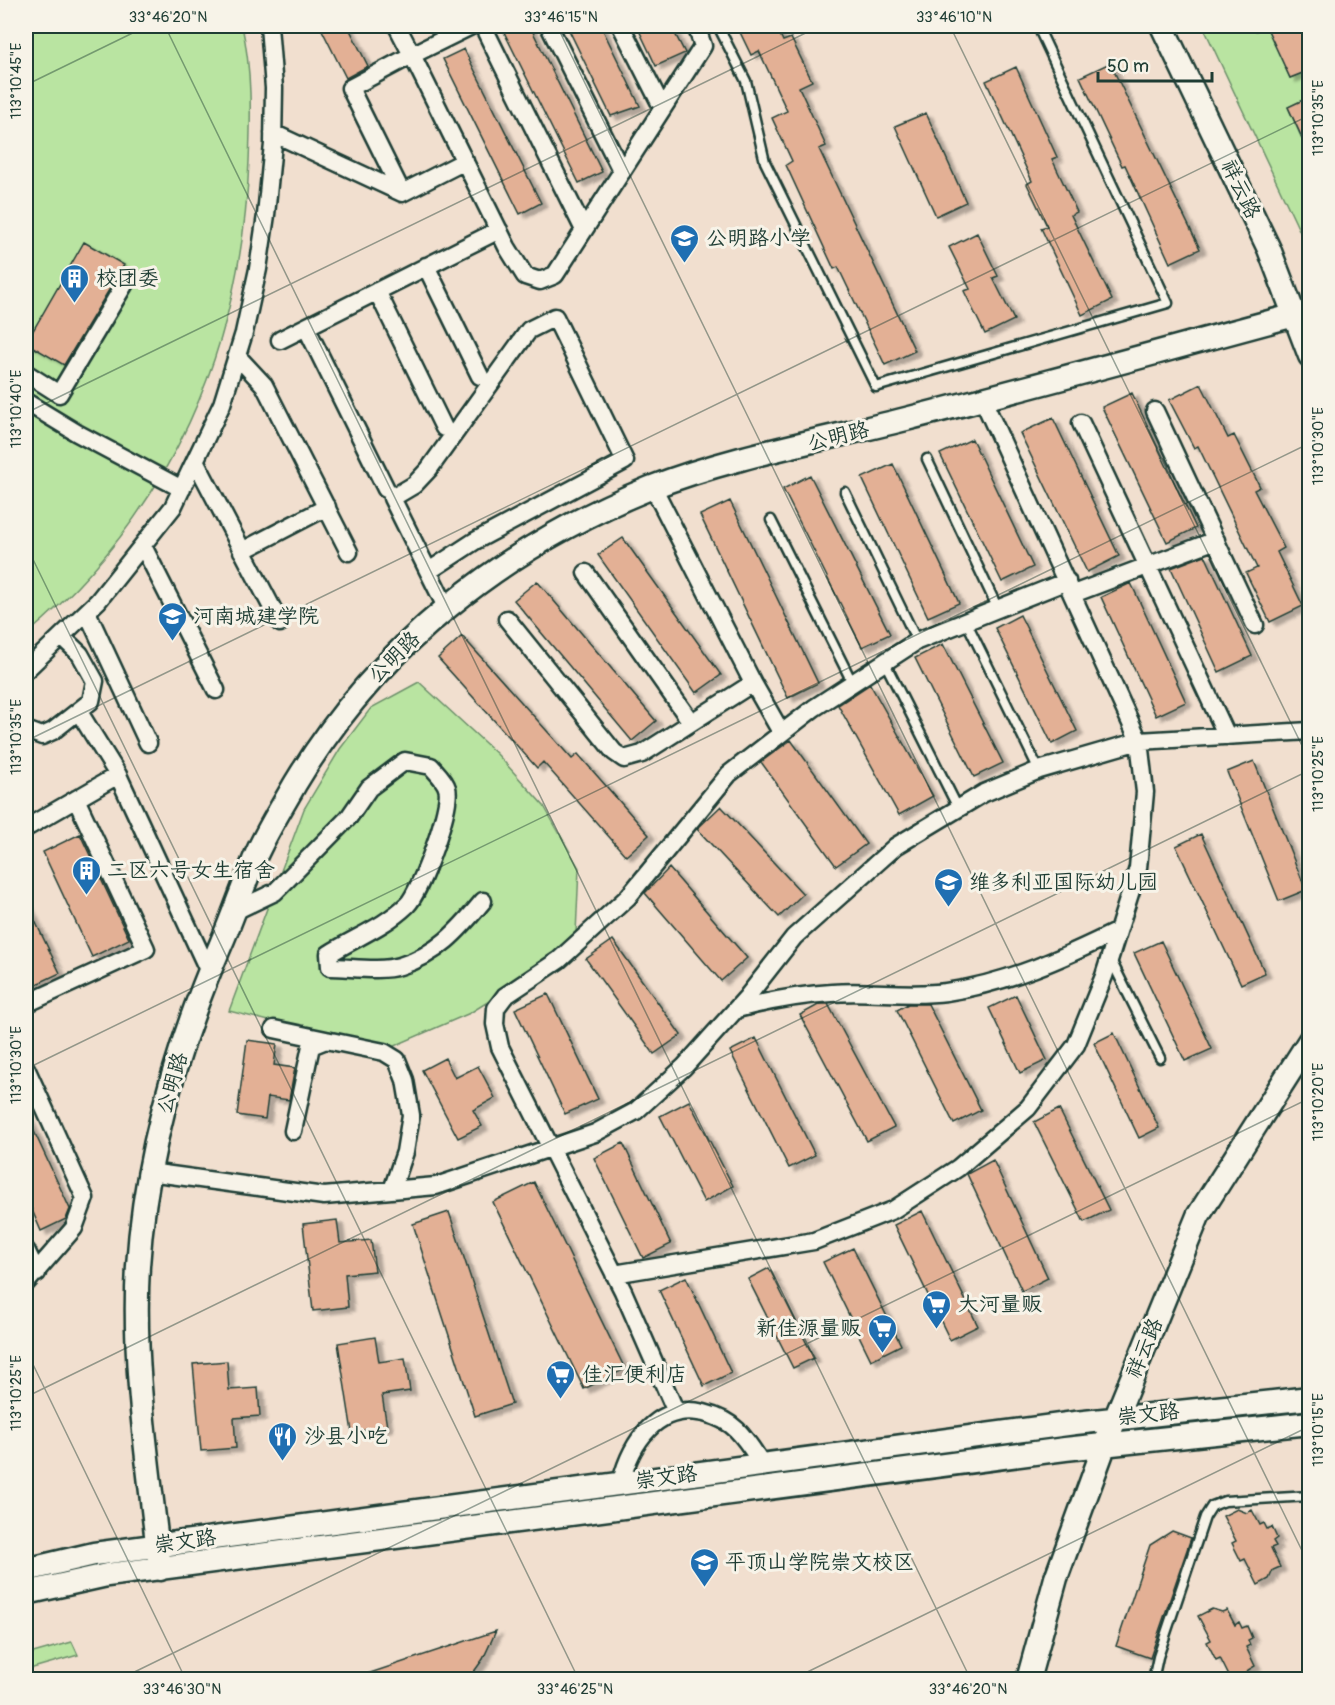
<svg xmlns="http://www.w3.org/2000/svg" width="1335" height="1705" viewBox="0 0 1335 1705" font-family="Pangolin,'LXGW WenKai TC',sans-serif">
<defs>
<filter id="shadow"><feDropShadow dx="6" dy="4" stdDeviation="1.5" flood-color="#0004"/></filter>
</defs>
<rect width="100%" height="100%" fill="#f1dfcf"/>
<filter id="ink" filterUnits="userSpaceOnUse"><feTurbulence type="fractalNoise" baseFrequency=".0167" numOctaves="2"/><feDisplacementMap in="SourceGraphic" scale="12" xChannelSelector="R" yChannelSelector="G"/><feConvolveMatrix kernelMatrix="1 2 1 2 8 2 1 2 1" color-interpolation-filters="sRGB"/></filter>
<g filter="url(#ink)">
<path fill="#b9e4a1" stroke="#6c906a" stroke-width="1.5" d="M26,26h216c10,44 9,89 7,135 -7,187 -78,352 -223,474z
M1203,26h50l3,5 11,-5 23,52 19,-8v22l-6,4 2,3 -17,8 21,48v96z
M419,682l78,72 47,52 35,62 -3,65 -50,45 -56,35 -85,37 -156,-39 75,-202 36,-60 31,-41z
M72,1642l6,13 -52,15v-15z"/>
<path fill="#e3b095" stroke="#1f3d34" stroke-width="1.5" filter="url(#shadow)" d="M320,26h28l20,40 -22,12z
M501,26h29l72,146 -23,11z
M567,26h34l39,80 -29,10z
M637,26h34l14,27 -29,13z
M737,26h39l7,15 8,-3 21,43 -13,6 27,59 -7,3 96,202 -30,14 -47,-98 -4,2 -48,-104 6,-4 -20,-43 15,-7 -28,-60 -8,4z
M1266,26h44v44l-20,8z
M464,49l77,154 -21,11 -77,-155z
M1110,63l90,186 -30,14 -45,-98 -3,1 -42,-89z
M1016,67l41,90 -5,2 25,53 -6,3 41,85 -30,15 -41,-87 6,-2 -20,-42 5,-3 -46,-100z
M1305,99l5,11v45l-22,-48z
M926,113l40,89 -30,14 -41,-90z
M977,233l21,43 -5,2 21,42 -29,14 -21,-43 6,-2 -21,-42z
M84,242l40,23 -60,100 -38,-22z
M1201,384l27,54 6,-3 26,52 -6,3 30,58 -7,4 26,54 -33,16 -24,-49 11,-5 -59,-122 -4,2 -25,-48z
M1132,393l64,135 -29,14 -65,-135z
M1053,418l66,138 -32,16 -67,-139z
M972,439l61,128 -31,15 -62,-128z
M893,464l66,139 -31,14 -66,-139z
M810,475l80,159 -28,13 -79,-158z
M730,501l88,182 -30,15 -88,-183z
M623,538l98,137 -25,18 -98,-138z
M1205,555l47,101 -33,16 -48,-104z
M537,581l119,140 -24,20 -118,-141z
M1131,583l55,119 -30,14 -55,-119z
M1020,615l57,116 -25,13 -57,-116z
M462,636l110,123 6,-5 71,81 -23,21 -83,-94 -6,6 -99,-110z
M943,644l60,119 -29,14 -59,-119z
M870,684l63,112 -34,19 -61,-110z
M791,740l75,104 -30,22 -75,-104z
M1254,761l52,129 -27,11 -52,-129z
M721,806l82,88 -24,23 -82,-88z
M80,834l49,105 -37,18 -49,-105z
M1201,834l64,139 -24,11 -65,-138z
M669,868l78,90 -26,23 -76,-88z
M26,902l34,71 -34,16z
M613,940l68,95 -27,19 -68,-95z
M1161,941l51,108 -27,12 -51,-108z
M548,994l50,105 -33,15 -50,-105z
M1016,995l31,65 -27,13 -31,-65z
M820,1004h8l66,123 -27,14 -67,-126z
M908,1004h20l53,106 -27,14 -57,-114z
M1114,1033l45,95 -20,10 -45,-95z
M756,1038l59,117 -26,13 -59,-117z
M247,1040l30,4 -3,21 21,3 -6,32 -21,-3 -3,22 -28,-4z
M445,1058l10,20 23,-12 17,32 -22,12 9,16 -24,12 -36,-68z
M689,1101l44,85 -29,16 -44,-86z
M1059,1109l50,101 -25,12 -50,-100z
M26,1114l44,95 -4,10 -25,12 -15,-35z
M623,1143l48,101 -28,14 -49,-100z
M993,1160l55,118 -26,13 -55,-117z
M534,1182l91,187 -41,20 -91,-187z
M922,1211l56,115 -28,14 -56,-115z
M449,1212l63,192 -37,12 -62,-192z
M337,1220l3,23 31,-3 4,31 -30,3 3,33 -35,4 -10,-87z
M853,1248l48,97 -30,15 -48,-98z
M769,1268l45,90 -21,10 -45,-89z
M686,1277l45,96 -27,13 -45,-96z
M375,1337l4,25 26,-4 5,33 -28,4 5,32 -35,5 -14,-89z
M227,1361l2,29 29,-2 2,28 -26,2 2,30 -35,3 -8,-87z
M1237,1509l10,4 5,-3 8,15 4,-2 3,6 5,-2 5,11 -4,3 3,5 -5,2 9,19 -7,3 -4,9 -11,6 -13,-26 -4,2 -9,-18 4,-2 -13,-25z
M1172,1531l19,7 -41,120 -34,-12 34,-101z
M1212,1609l10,3 5,-2 8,15 4,-3 3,6 5,-2 5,12 -4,2 2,5 -4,2 9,19 -7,4 -4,10h-13l-11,-22 -4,2 -9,-18 4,-2 -13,-24z
M496,1631l-13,28 -15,21h-110v-3z"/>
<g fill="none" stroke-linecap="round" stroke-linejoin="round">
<defs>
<path id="lane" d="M718,26l28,55 19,81 111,225 292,-84 -130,-276 4,-1
M927,459l71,150
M845,492l72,149
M771,520l81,162
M966,621l73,149
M884,661l74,147
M1110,958l50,100
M1153,1680l5,-23 47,-140 7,-11 13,-5 85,-5"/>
<path id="street" d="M397,26l15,29 59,-29
M483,26l101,204
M549,26l73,146
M621,26l41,81
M273,133l129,60 -52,-105 62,-33 95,192 18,29 15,5 15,-6 148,-229 -7,-20
M402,193l63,-32
M426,266l54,110
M377,291l67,137
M306,327l80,162
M280,340l219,-110
M237,356l27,29 85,167
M26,373l33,21 68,-114
M26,402l51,31 105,56
M1155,411l100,214
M1081,423l146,313
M196,462l84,161
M653,487l100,196 28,49
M143,546l73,144
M242,551l85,-44
M429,571l46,-30 150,-80 -70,-144 -26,13 -100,139 -15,16 -22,13 54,109
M586,573l105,149
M1073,594l143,-54
M87,612l61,131
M507,619l107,133 10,7 18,-5 111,-71
M26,670l72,-69 75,-94 49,-103 22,-71 14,-64 8,-54 7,-71 1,-56 -5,-62
M79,712l39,63 91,197
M26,730l16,6 11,-5 38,-30 4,-20 -15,-27 -18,-17
M26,828l92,-53
M235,911l40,-19 74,-75 20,-29 36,-27 26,5c5,6 14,14 16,22 6,16 -27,105 -40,117 -23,22 -51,32 -78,49l1,13c21,0 50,5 70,-1 37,-11 59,-36 83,-65
M26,1004l120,-55 -70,-150
M737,1009c31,-8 63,-14 95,-16 38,-3 77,4 114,-1 62,-9 117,-34 172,-61
M274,1029l52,11
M26,1068l59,130 -11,30 -48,55
M293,1131l18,-85 15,-6 58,12 13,8 8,20 6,35 -6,37 -13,38
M149,1172l175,24 112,-10 159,-53 41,-22 48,-44 63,-70 47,-60 102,-91 88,-53 55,-23 100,-29 171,-10
M26,1250l11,23
M614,1274l200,-33 79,-31 65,-42 70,-60 48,-63 28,-69 34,-108 7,-76 -6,-51 -156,-341
M676,1412l-53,-121 -123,-244 -5,-23 1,-16 9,-12 54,-36 69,-63 101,-123 85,-66 103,-67 150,-60
M621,1482c10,-39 36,-80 83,-69 12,3 24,8 33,17 10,10 17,22 25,34"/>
<path id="secondary" d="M1162,26l107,223 41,107
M160,1569c-11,-101 -28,-202 -22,-303 7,-112 39,-220 83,-322 13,-30 23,-61 36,-91 11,-24 25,-46 38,-69 83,-138 207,-236 355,-296 79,-31 173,-48 256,-69 130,-33 259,-69 389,-104
M26,1570l68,-16 981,-131 235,-25
M26,1593l81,-18 958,-126 245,-26
M1028,1680l28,-102 49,-134 93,-228 112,-176"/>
</defs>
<use href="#lane" stroke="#1f3d34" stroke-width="13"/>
<use href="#street" stroke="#1f3d34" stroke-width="21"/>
<use href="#secondary" stroke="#1f3d34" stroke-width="27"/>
<use href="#lane" stroke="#f7f3e8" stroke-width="8"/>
<use href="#street" stroke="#f7f3e8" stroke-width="16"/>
<use href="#secondary" stroke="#f7f3e8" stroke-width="22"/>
</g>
</g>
<path fill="none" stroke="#1f3d34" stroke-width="1.5" stroke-opacity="0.45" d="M165,26l806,1654M557,26l753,1541M950,26l360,736M26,85l121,-59M26,413l794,-387M26,545l553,1135M26,741l1284,-626M26,1069l1284,-626M26,1350l160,330M26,1397l1284,-627M118,1680l1192,-582M791,1680l519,-254"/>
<defs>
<symbol id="school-pin" viewBox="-11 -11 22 30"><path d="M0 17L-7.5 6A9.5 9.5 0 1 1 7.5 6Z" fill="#1f6fb2" stroke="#f7f3e8"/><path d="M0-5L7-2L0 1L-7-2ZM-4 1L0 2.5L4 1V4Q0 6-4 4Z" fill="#fff"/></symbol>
<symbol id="building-pin" viewBox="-11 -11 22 30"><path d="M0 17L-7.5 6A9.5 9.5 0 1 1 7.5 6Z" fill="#1f6fb2" stroke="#f7f3e8"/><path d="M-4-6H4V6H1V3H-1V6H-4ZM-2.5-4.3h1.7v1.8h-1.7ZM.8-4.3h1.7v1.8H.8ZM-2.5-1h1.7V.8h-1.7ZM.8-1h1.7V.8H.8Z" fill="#fff"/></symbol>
<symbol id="university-pin" viewBox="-11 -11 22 30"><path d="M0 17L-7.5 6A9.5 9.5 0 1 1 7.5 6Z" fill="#1f6fb2" stroke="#f7f3e8"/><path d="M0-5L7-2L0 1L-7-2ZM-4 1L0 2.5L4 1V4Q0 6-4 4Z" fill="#fff"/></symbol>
<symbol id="supermarket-pin" viewBox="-11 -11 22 30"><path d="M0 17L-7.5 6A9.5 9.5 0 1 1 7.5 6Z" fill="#1f6fb2" stroke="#f7f3e8"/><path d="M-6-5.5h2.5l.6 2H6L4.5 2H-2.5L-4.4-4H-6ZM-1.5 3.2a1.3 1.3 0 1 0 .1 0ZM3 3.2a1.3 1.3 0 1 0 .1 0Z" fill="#fff"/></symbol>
<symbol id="restaurant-pin" viewBox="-11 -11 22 30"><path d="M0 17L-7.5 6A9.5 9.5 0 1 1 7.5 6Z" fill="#1f6fb2" stroke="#f7f3e8"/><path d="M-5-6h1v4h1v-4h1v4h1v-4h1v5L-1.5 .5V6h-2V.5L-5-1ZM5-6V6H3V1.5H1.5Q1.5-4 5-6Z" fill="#fff"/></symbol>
</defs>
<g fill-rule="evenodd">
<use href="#school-pin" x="668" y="222" width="33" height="45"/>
<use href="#building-pin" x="58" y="262" width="33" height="45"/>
<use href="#university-pin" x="156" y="600" width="33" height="45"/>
<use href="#building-pin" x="70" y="854" width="33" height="45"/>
<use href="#school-pin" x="932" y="866" width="33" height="45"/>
<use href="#supermarket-pin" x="920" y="1288" width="33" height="45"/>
<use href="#supermarket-pin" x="866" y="1312" width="33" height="45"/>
<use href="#supermarket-pin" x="544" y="1358" width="33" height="45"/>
<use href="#restaurant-pin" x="266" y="1420" width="33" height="45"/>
<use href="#university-pin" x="688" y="1546" width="33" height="45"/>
</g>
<g text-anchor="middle" stroke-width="6" stroke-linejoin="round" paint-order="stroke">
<g font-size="21" fill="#1f3d34" stroke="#f7f3e8">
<text transform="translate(1241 189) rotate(64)" y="7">祥云路</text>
<text transform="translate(838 436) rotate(-14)" y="7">公明路</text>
<text transform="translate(394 657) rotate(-45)" y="7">公明路</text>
<text transform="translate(172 1083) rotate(-74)" y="7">公明路</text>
<text transform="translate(1144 1348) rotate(-67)" y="7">祥云路</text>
<text transform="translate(1148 1414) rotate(-6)" y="7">崇文路</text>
<text transform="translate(666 1477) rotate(-8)" y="7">崇文路</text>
<text transform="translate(185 1541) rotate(-8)" y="7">崇文路</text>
</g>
<g font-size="21" fill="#1f3d34" stroke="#f7f3e8" text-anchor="start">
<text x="706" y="245">公明路小学</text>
<text x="96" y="285">校团委</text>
<text x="193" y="623">河南城建学院</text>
<text x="107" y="877">二区六号女生宿舍</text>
<text x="969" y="889">维多利亚国际幼儿园</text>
<text x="958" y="1311">大河量贩</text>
<text x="861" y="1335" text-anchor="end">新佳源量贩</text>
<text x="582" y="1381">佳汇便利店</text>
<text x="304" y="1443">沙县小吃</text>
<text x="725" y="1569">平顶山学院崇文校区</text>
</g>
</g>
<rect width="1335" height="1705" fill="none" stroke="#f7f3e8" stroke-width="66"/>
<path d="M1098 72v9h114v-9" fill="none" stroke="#1f3d34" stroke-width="3"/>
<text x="1107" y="72" font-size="18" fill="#1f3d34" stroke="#f7f3e8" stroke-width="4.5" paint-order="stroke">50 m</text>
<rect x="33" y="33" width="1269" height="1639" fill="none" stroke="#1f3d34" stroke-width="2"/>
<g font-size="15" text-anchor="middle" fill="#1f3d34">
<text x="168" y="22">33°46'20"N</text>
<text x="561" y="22">33°46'15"N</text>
<text x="954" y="22">33°46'10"N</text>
<text transform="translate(16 81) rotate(-90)" y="5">113°10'45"E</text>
<text transform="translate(1318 118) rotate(-90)" y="5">113°10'35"E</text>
<text transform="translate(16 409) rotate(-90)" y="5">113°10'40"E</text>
<text transform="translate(1318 446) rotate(-90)" y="5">113°10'30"E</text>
<text transform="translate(16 737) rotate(-90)" y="5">113°10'35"E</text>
<text transform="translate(1318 774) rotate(-90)" y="5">113°10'25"E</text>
<text transform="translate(16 1065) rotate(-90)" y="5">113°10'30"E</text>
<text transform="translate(1318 1102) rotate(-90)" y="5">113°10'20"E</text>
<text transform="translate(16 1393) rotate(-90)" y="5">113°10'25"E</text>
<text transform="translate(1318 1430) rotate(-90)" y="5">113°10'15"E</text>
<text x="182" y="1694">33°46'30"N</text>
<text x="575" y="1694">33°46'25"N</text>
<text x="968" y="1694">33°46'20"N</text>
</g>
</svg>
